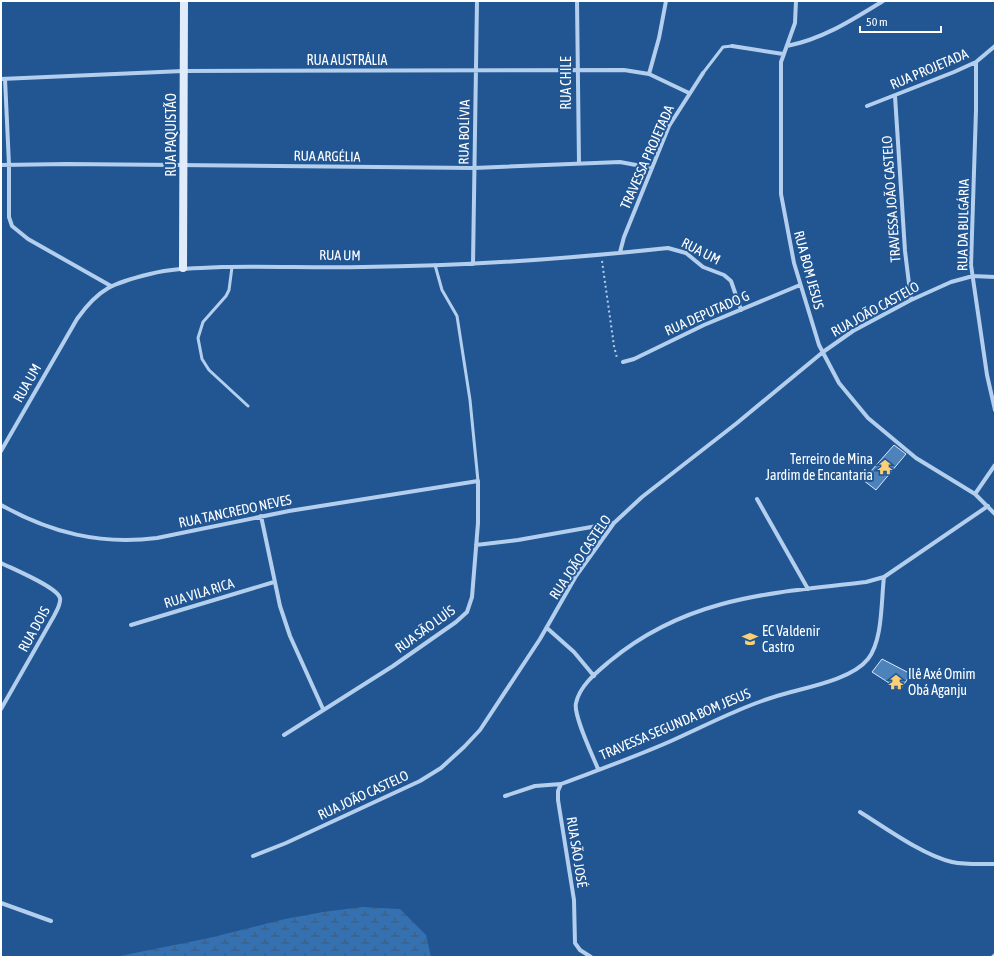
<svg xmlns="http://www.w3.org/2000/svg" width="996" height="958" viewBox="0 0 996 958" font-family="'Asap Condensed',sans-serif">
<defs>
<pattern id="wetland-marsh" width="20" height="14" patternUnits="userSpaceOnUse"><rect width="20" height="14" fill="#3571b0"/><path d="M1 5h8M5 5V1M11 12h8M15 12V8" fill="none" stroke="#435b74"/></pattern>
</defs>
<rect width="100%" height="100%" fill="#215693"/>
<path fill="url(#wetland-marsh)" d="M362,907l38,2 26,26 5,22h-316l94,-19 76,-19 38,-7z"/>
<path fill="#4e82bb" stroke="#d9e9fa" d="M894,445l12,9 -30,36 -13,-10z
M882,659l29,15 -11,16 -28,-18z"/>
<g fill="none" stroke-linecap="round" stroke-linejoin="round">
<path stroke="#b3cfed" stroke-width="2" stroke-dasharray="2 3" stroke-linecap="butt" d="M602,261l12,85 3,12"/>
<path stroke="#b3cfed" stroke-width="3" d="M703,73l20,-26 9,-1
M435,265l7,25 15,26 13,84 8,81
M232,267l-3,23 -3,6 -23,26 -5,16 4,21 7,11 39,36"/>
<path stroke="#b3cfed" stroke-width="4" d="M577,1l2,163
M796,1l-1,22 -14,39v132l13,69 25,82 20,38 29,35 48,40 59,36 20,20
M732,46l51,8
M787,46c36,-7 65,-26 96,-45
M976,62v48l-5,155 16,110 8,35
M649,74l10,-36 7,-37
M1,79l182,-8 441,-1 25,4 40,19
M5,79l4,86v52l3,9 16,13 83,47
M895,96l10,155 6,49
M867,106l87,-34 22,-10 19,-16
M1,165l66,-1 407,4 146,-6 32,6
M620,252l4,-15 45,-111 34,-53
M473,264l4,-263
M623,362l11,-3 70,-34 96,-40
M1,451l76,-132c22,-31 36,-36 73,-45 23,-6 48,-6 72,-7 47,-1 94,1 141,0 102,-1 204,-8 305,-19l18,5 17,14 21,8 7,6 10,29
M975,494l20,-29
M757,499l51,90
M1,505c50,28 99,40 156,33l132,-27 189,-30v42l-6,74 -5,15 -11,10 -63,44 -109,69
M261,516l19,90 10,30 33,73
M476,545l42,-5 96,-17
M1,563c12,6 56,24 59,35 1,6 -3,12 -6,18l-53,93
M131,625l143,-43
M547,628l27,24 20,24
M598,769c-5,-13 -25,-54 -22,-66 4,-18 21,-31 34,-42 77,-64 161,-68 256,-79l18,-5 104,-71
M505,796l30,-10 26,-2
M860,812c24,15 64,44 92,50 14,3 29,2 43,2
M253,856l33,-13 134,-62 21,-13 23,-21 16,-17 60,-91 36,-63 38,-53 28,-26 95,-74 86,-71 30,-21 58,-31 40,-18 22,-6 22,1
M1,903l50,18
M591,957l-11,-7 -5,-7 -1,-43 -16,-100v-9l3,-7c37,-14 74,-27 110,-43 40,-18 77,-38 120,-49 23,-6 62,-14 77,-33 15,-19 13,-58 16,-82
M993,957l2,-2"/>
<path stroke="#e0ecfa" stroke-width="8" d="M183,268l1,-267"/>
</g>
<defs>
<symbol id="temple-bare" viewBox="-9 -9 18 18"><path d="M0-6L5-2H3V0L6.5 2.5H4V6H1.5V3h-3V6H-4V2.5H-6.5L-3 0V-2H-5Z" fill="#facf75" stroke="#215693" stroke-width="2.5" paint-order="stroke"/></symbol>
<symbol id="school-bare" viewBox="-9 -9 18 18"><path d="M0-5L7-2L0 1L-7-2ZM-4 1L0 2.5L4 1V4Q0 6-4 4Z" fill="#facf75" stroke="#215693" stroke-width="2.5" paint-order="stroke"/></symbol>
</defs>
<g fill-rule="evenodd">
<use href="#temple-bare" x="874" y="456" width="22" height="22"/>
<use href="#school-bare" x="739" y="628" width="22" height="22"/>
<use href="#temple-bare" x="885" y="671" width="22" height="22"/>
</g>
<g text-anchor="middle" stroke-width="4" stroke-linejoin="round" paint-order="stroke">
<g font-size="14" fill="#fff" stroke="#215693">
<text x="347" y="65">RUA AUSTRÁLIA</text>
<text transform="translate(929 69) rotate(-23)" y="5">RUA PROJETADA</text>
<text transform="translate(566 83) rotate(-90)" y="5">RUA CHILE</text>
<text transform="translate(464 132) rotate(-89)" y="5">RUA BOLÍVIA</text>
<text transform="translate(171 135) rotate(-90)" y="5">RUA PAQUISTÃO</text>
<text transform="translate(327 156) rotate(1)" y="5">RUA ARGÉLIA</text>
<text transform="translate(647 157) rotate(-66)" y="5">TRAVESSA PROJETADA</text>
<text transform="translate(891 199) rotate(-94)" y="5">TRAVESSA JOÃO CASTELO</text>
<text transform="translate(963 225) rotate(-89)" y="5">RUA DA BULGÁRIA</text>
<text transform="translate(701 251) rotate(27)" y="5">RUA UM</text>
<text transform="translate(340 255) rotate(1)" y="5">RUA UM</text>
<text transform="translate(809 270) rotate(75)" y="5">RUA BOM JESUS</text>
<text transform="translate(875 309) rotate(-29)" y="5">RUA JOÃO CASTELO</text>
<text transform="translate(707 313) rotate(-24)" y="5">RUA DEPUTADO G</text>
<text transform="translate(27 383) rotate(-60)" y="5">RUA UM</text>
<text transform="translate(235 511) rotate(-12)" y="5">RUA TANCREDO NEVES</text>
<text transform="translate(580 557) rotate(-56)" y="5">RUA JOÃO CASTELO</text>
<text transform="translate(199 593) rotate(-17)" y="5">RUA VILA RICA</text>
<text transform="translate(34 629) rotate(-61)" y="5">RUA DOIS</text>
<text transform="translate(425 629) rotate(-36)" y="5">RUA SÃO LUÍS</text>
<text transform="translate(675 724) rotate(-23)" y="5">TRAVESSA SEGUNDA BOM JESUS</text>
<text transform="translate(363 795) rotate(-25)" y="5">RUA JOÃO CASTELO</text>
<text transform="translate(577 852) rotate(81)" y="5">RUA SÃO JOSÉ</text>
</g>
<g font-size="14" fill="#fff" stroke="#215693" text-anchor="start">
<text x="873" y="464" text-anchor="end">Terreiro de Mina<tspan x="873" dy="16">Jardim de Encantaria</tspan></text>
<text x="762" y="636">EC Valdenir<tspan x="762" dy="16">Castro</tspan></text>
<text x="908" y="679">Ilê Axé Omim<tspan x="908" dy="16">Obá Aganju</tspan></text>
</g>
</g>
<rect width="996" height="958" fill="none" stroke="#ffffff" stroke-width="4"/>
<path d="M860 26v6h81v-6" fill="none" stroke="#ffffff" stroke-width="2"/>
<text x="866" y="26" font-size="12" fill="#ffffff" stroke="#215693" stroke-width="3" paint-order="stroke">50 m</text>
</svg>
